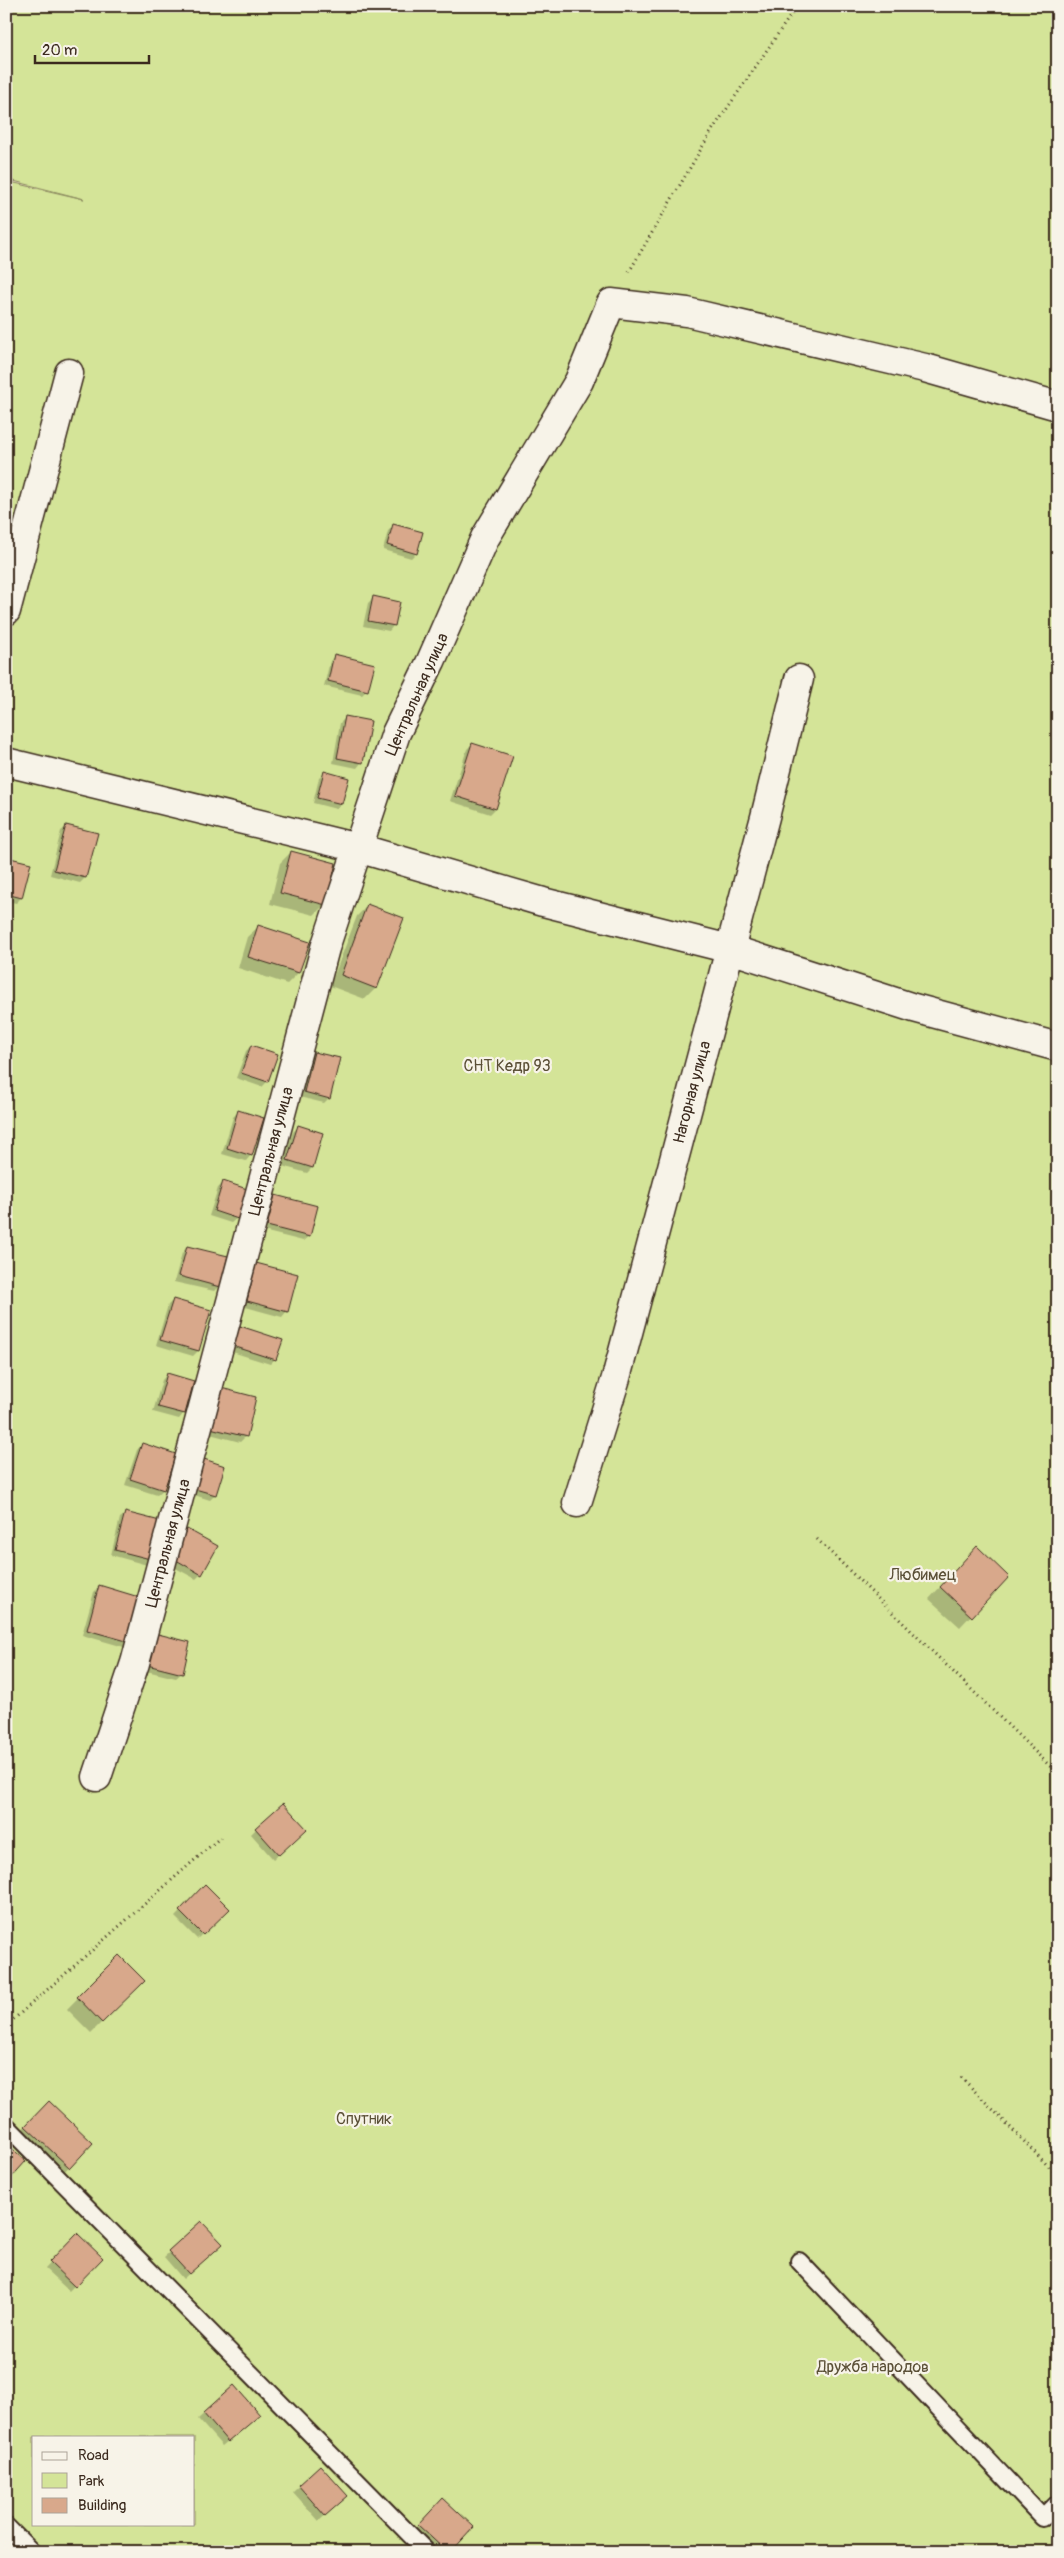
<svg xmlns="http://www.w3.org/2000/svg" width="1064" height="2558" viewBox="0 0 1064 2558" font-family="Pangolin,sans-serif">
<rect width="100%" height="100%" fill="#eedccc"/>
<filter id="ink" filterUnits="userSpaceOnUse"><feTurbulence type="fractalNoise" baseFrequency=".02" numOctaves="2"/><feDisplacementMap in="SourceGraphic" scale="10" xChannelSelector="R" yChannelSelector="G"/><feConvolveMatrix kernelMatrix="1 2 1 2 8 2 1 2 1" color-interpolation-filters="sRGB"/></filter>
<g filter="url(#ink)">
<path fill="#d4e498" stroke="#88875b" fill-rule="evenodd" d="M6,6h1052v2546h-1052v-2371l78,18 -78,-20zM34,2437h160v87h-160z"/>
<path fill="#0003" d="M393,526l23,27 -5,5 -28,-8 5,-19z
M373,598l21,27 -5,6 -26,-5 5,-23z
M335,655l32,35 -5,5 -38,-9 6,-25z
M346,717l16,45 -5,6 -24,-5 7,-40z
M472,744l40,13 -17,52 -5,5 -40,-13 17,-52z
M325,773l16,30 -5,6 -23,-6 6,-25z
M67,826l18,52 -5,5 -30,-8 11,-44z
M291,852l34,52 -11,11 -44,-11 10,-41z
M6,858l15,40 -5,5 -10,-2z
M368,905l8,83 -11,11 -35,-13 27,-70z
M259,926l49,17 -10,30 -11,11 -49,-16 9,-31z
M251,1046l26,9 -10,27 -5,5 -26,-9 10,-27z
M314,1053l15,45 -5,5 -25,-6 10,-39z
M239,1111l12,44 -5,6 -24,-7 11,-37z
M298,1127l14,41 -5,5 -25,-7 11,-34z
M223,1183l14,35 -6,5 -22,-7 9,-28z
M275,1196l34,40 -6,5 -40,-10 7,-30z
M187,1247l32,39 -5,5 -40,-9 8,-29z
M257,1264l30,47 -5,6 -40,-11 9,-36z
M173,1300l25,51 -5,5 -37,-11 12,-40z
M240,1327l35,32 -5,5 -41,-13 6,-19z
M167,1374l17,39 -5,6 -26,-7 9,-32z
M216,1395l29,42 -5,5 -34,-9z
M142,1444l32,11 -11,35 -6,5 -32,-10 12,-35z
M205,1461l10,34 -5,5 -19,-6 8,-28z
M126,1513l37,10 -16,42 -36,-10 9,-37z
M187,1530l14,44 -5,5 -30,-16z
M966,1559l41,18 -47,50 -31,-28z
M99,1587l30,54 -5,6 -42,-12 12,-43z
M150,1640l32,33 -6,5 -34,-8z
M256,1829l44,5 -27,25 -22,-25z
M205,1886l23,23 -31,30 -22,-22z
M119,1956l24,25 -52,52 -24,-24z
M38,2113l54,30 -34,35 -43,-41z
M201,2223l15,26 -33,30 -19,-22z
M77,2235l24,23 -32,33 -24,-22z
M234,2387l19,33 -31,26 -24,-27z
M320,2467l21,34 -22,20 -26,-29z
M437,2505l13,47h-14l-23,-21z"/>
<path fill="#d8a88b" stroke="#3b2a1e" d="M393,524l30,8 -6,22 -30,-9z
M373,596l27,6 -5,24 -27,-5z
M334,654l41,10 -7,27 -40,-10z
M345,716l26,5 -8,42 -26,-5z
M472,743l41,13 -17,53 -41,-13z
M324,771l25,7 -7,26 -25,-6z
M66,825l32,8 -12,45 -32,-8z
M291,851l45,12 -10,42 -46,-12z
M6,857l25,6 -9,35 -16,-4z
M367,904l37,14 -27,71 -36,-14z
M258,925l52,17 -11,31 -51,-16z
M251,1045l27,9 -10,28 -27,-9z
M314,1052l26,6 -10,41 -26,-7z
M238,1110l26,8 -12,38 -25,-8z
M298,1125l25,8 -10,35 -26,-8z
M223,1181l24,8 -9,30 -24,-8z
M275,1195l43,11 -8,31 -43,-11z
M187,1246l41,10 -8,31 -41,-11z
M256,1263l42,11 -10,38 -41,-11z
M173,1299l38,11 -12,41 -39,-11z
M240,1326l43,14 -7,20 -43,-14z
M167,1373l27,8 -9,33 -27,-7z
M221,1388l35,9 -9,40 -37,-9z
M142,1443l34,11 -12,36 -34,-11z
M204,1459l21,7 -9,29 -21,-6z
M125,1512l39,10 -10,38 -39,-10z
M187,1529l31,17 -16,29 -31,-18z
M977,1546l32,31 -37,40 -32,-30z
M99,1585l43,13 -12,44 -43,-12z
M154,1633l36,9 -7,32 -36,-9z
M283,1803l24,26 -28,26 -24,-27z
M205,1884l25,25 -27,26 -24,-24z
M119,1955l26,26 -43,42 -25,-26z
M49,2101l44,42 -23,25 -45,-42z
M6,2143l20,18 -17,19 -3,-3z
M201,2221l22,23 -34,30 -21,-23z
M77,2233l26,25 -28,29 -26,-25z
M234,2385l26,30 -32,27 -25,-29z
M320,2465l28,31 -23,20 -27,-31z
M443,2498l31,29 -23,25h-4l-29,-27z"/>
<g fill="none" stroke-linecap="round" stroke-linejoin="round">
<defs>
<path id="lane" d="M6,2125l421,427
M799,2261l244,257 15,-15
M6,2526l26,26"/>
<path id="street" d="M6,611l63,-238
M6,762l352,86 185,54 187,47 184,59 144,39
M577,1503l39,-125 149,-561 34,-138
M97,1777l38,-114 190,-715 71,-215 35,-72 54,-123 94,-157 32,-78 76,9 238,56 133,38"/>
</defs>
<use href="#lane" stroke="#3b2a1e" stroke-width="20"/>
<use href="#street" stroke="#3b2a1e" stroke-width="31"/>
<path stroke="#3b2a1e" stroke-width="3" stroke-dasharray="1 4" stroke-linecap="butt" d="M629,272l82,-140 86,-126
M817,1539l241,235
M6,2026l217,-191
M961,2077l97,99"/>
<use href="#lane" stroke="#f7f3e8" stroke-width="16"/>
<use href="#street" stroke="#f7f3e8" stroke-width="28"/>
</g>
</g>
<g text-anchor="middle" stroke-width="4.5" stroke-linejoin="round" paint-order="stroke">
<g font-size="16" fill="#3b2a1e" stroke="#f7f3e8">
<text transform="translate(416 694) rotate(-66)" y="6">Центральная улица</text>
<text transform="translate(691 1092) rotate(-75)" y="6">Нагорная улица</text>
<text transform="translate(270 1151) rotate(-75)" y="6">Центральная улица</text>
<text transform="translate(167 1543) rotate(-75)" y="6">Центральная улица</text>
</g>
<g font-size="16" fill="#5a4f36" stroke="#f7f3e8">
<text x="507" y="1071">СНТ Кедр 93</text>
<text x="923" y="1580">Любимец</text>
<text x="364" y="2124">Спутник</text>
<text x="873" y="2372">Дружба народов</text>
</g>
</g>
<rect width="1064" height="2558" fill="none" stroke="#f7f3e8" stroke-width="25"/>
<rect x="12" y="12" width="1039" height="2533" fill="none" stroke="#3b2a1e" stroke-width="2" filter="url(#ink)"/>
<rect x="32" y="2436" width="162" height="90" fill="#f7f3e8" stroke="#aca397"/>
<rect x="42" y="2452" width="25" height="8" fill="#f7f3e8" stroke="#aca397"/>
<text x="78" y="2460" font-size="15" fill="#3b2a1e">Road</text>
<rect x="42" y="2473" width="25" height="15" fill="#d4e498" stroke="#aca397"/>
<text x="78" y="2486" font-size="15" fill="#3b2a1e">Park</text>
<rect x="42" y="2498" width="25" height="15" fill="#d8a88b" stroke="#aca397"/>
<text x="78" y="2510" font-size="15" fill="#3b2a1e">Building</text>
<path d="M35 55v8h114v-8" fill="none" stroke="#3b2a1e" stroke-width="2.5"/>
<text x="42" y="55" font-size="15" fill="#3b2a1e" stroke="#f7f3e8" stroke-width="4" paint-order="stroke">20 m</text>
</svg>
